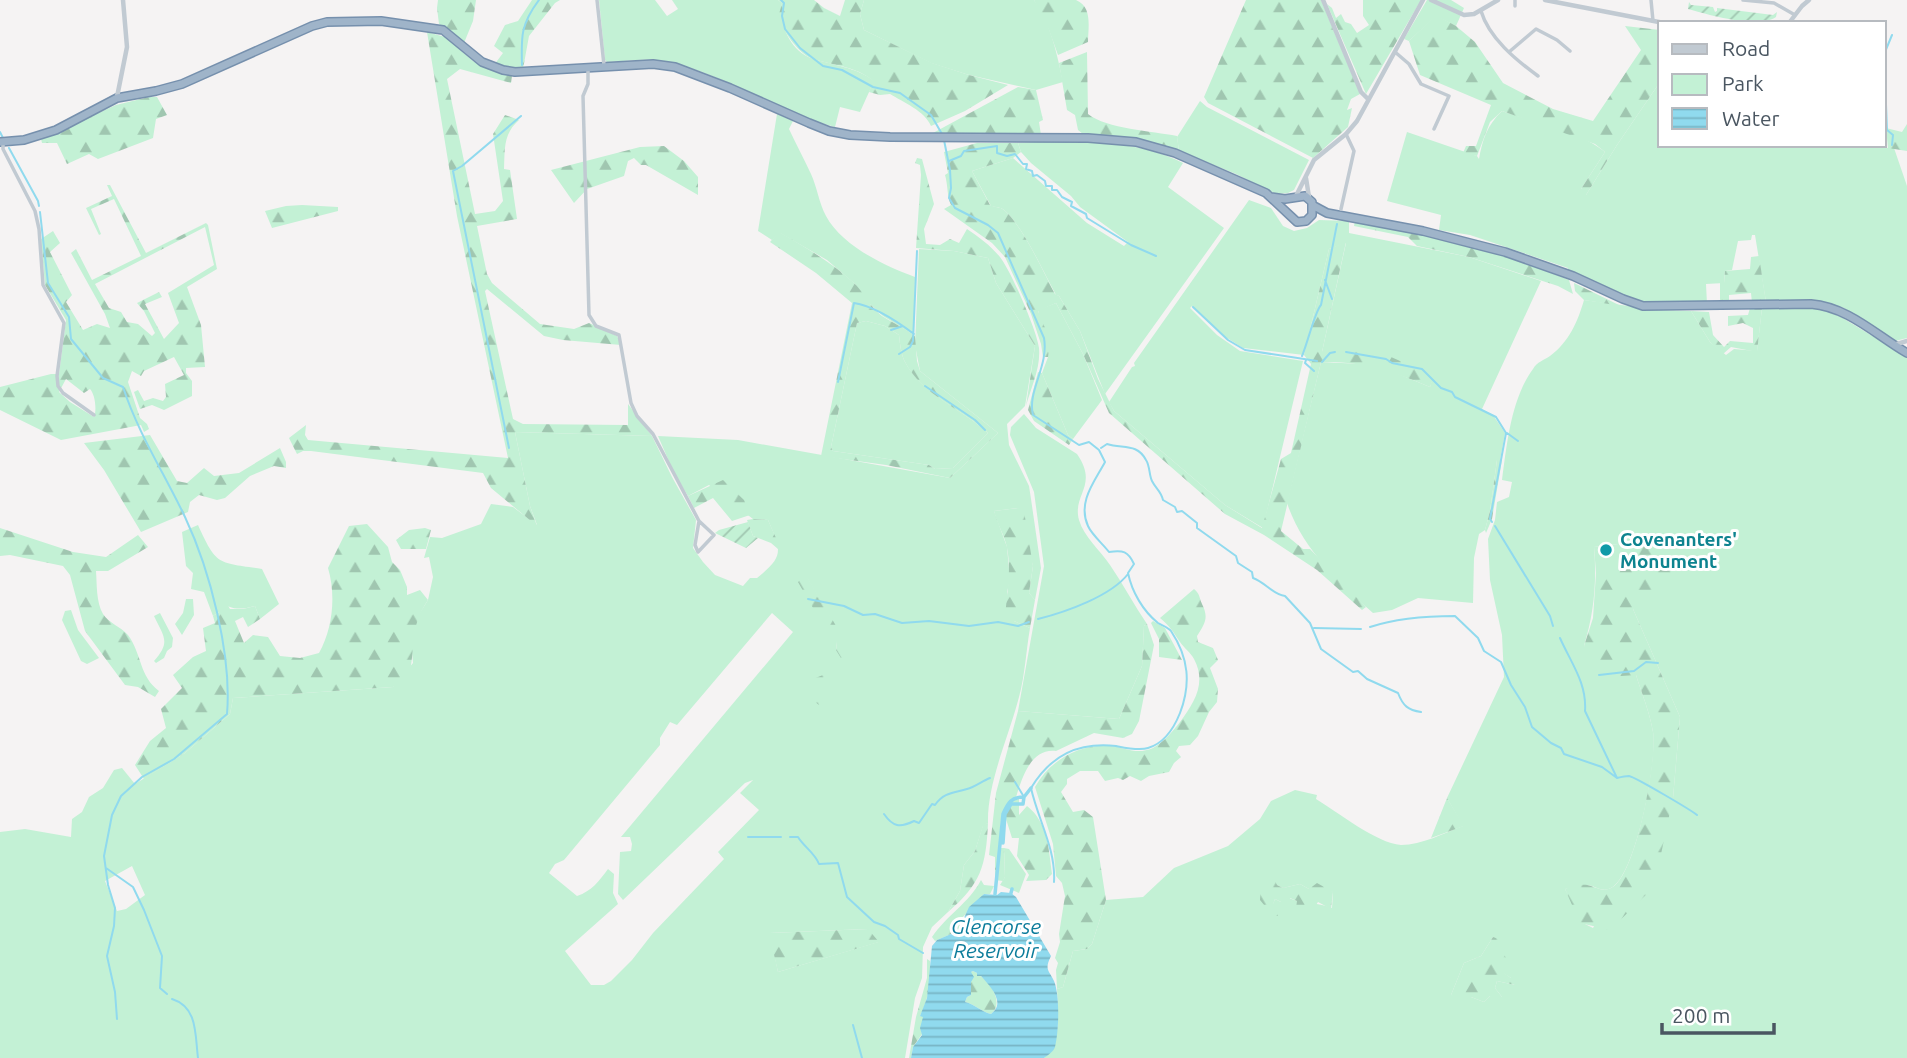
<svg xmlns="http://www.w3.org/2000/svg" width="1907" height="1058" viewBox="0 0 1907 1058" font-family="Ubuntu,sans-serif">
<defs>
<pattern id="forest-firs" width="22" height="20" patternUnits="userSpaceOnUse" patternTransform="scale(1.75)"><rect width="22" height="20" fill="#c3f1d5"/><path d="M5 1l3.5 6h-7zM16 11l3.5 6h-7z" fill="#a0c6b0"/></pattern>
<pattern id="garden-furrows" width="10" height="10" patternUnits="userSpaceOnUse" patternTransform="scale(1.75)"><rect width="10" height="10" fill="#c3f1d5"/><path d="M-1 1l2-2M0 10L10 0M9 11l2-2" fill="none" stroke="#a0c6b0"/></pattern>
<pattern id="water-rules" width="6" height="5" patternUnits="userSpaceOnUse" patternTransform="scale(1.75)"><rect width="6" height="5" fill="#90daee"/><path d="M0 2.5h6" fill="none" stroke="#78b4c4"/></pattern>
</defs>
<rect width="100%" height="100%" fill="#f5f3f3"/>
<path fill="#c3f1d5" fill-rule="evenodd" d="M599,0h56l12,16 11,-7 -6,-9h106l4,3c-4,20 9,48 29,55 20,7 46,9 63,23l-14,31 -20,-5 -5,20c-60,-16 -112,-55 -173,-66 -18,-3 -37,0 -55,1l-2,-2z
M864,0h170c17,24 23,54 29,82l-27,8 -67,-15 -38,-12 -67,-33 -4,-16z
M1427,0h24l13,8 -8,18 -20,-10 -27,25 -5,-2z
M1660,82v63l234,3 13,38v152l-12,3 -51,-33 -20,-6h-58l-11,-67h-3l-1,5 -13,1 -6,29 -7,1 -1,12 -18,1 1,20h-46l-20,-2 -73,-32v-2l-98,-33 -31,-5 2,-15 -54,-14 20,-69 70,24 2,3c3,-18 8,-34 23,-48 31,11 78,20 103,41l-24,37 5,6 31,-50z
M1200,101l7,6 102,53 -15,30 -6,3 -12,1 -40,-20 -57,-23 -2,-14z
M777,114l16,7 -4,8c7,15 15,30 22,45 6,13 8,29 15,42 16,30 59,50 89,61l-1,58 -31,-19 -16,-15 -12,-17 -28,-24 -47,-27 -8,7 -14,-9z
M1051,141c46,1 90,1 132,22l-15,24 56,41 -119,166 -25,-63 -21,-35 -3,-1c-11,-20 -37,-77 -55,-87 -1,0 -9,-2 -10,-2l-19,-35 41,-13 74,65 37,23 4,-4 -48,-35 -9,-11 -40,-33 -10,-11 -3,-9z
M1249,200l22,8 12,18 11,5 13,-3 12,-8 30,1v12l120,24 72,24 -59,128 11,6 12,18 -5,27h-3l-7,51 -5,19 -6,4 -5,24 -1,45 -55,-5 -26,12 -19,3c-35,-31 -71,-65 -86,-110l34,-141 41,2 24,5 44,18 3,-11 -111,-24 24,-109 -17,6 -25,106 -61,-7 -19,-12 -32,-30 -2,2 27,27 23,16 63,10 -40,167 -38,-23 -111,-94 -5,-9 23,-35 3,-1 -1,-3z
M919,249l35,2 34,7 8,25 39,63 -10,60 -18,18 2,21 20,41 2,13 10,69 -6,32 -6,-7 4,-27 -15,-58 -24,3 13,36 3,33 -3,12 7,29 16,7c-4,23 -5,47 -11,69 -10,39 -32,86 -31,126l-5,3 -8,25 -11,14 -4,26 -12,21 -16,15 -9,20 -1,31 -7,20 -10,60h-905v-226l25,-3 46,8 1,-18 10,-7 7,-15 14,-9 11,-18 8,-2 13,16 50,-31 45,-39 3,-16 160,-11 20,-24 -2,-21 7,-26 10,-16 5,-23 -4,-20 -5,1 6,-21 12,1 39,-14 10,-20 22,3 24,18 -7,-19 -15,-74 137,4 20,41 24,43 -3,28 10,14 12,13 28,11 7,-8h7c28,-22 24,-28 11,-58l-15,-1 -44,-34 -21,11 -14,-23 -16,-37 80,4 212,38 48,-45 -78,-62 -5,-26zM806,576l45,77 -15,-3 1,-8zM772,613l21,19 -172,205h9l2,7 -1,7 -11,1 -2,42 5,6 122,-117 8,-3 -13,13 19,17 -41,42 6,7 -71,74 -21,27 -21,21 -7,4h-13l-26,-34 53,-47 -5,-11 1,-19 -6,-5c-9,12 -16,22 -31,27l-28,-23 6,-9 9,-4 96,-115v-7l10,-16 7,3zM132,866l13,29 -19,14 -9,2 -12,-30zM867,929l11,13 -100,30 -8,-39z
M1584,300l74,10 33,1 19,31 16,13 8,-6 23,2 5,-43 59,1 20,8 66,40v701h-863c18,-17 14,-45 13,-69l6,-2 10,-36 14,-2 5,-5 14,-44 37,-3 31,-29 54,-22 32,-27 11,-18 24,-11 22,5 -1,4c22,13 60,44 85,46 21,0 43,-12 62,-19l-16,-28 57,-121 -2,-42 -12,-55 -2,-41 7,-19 2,-18 12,-5 3,-15 -10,-2c5,-36 9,-81 31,-111 4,-7 11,-9 17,-13 19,-14 28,-35 34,-56zM1649,540l-16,69 47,108 -7,81 -80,130 -10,-5 -18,-34c7,-1 14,-3 21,-4 9,0 15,8 25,3 25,-12 47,-130 42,-156 -3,-19 -11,-38 -17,-57l-52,-29c10,-33 13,-64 10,-99zM1300,884l9,5 24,3 -1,16c-15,-6 -29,-4 -43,-10l-8,4 -6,-3 -2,5 4,-19 6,3zM1493,937l10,36 8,5 4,7 -18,-4 -2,7 7,9 -12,-1 -6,6 -13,-5 -20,-2 13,-32 17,-7z
M1056,303l27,51 19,46 -29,39 -5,-4 -26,-62 6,-16 -10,-47z
M866,321l19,5 14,9c1,9 2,19 6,27 18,33 57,47 83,71l-35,35 -18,1 -6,-4 -96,-14 -2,-4 26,-124z
M1024,414l12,14 41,26c22,32 -5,40 2,66 5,17 21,30 31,45 13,19 24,40 37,59l-3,2 -2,40 -23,53 -101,-8 26,-145 -10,-74 -24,-57 1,-8z
M198,525c19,42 20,37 64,44l17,35 -19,15 -5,-13c-15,4 -24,4 -36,-5v11l-6,4 -9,-24 -13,-3 2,-16 -7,-7 -4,-34z
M186,599h7l1,16 -12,20 -7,-11 8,-11z
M71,610l7,20 21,28 -12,6 -6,-3 -19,-41 3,-9z
M160,613l13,25 -1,9 -5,4 -3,7 -8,5 -2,-2c17,-19 10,-24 0,-45z
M1004,848l5,1 17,25 -7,19 -19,-8 5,-8z"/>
<path fill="url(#forest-firs)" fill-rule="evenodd" d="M438,0h38l-3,21 -9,22 -25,-19 -2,-16z
M532,0h28l-5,3 -26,33 -6,33 -29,-4 9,-12 -9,-7 11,-21 13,-4z
M778,0h36l10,8 16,8 5,-16h19l-4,14 4,16 68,33 37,12 39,10 -43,26 -34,15c-6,-15 -28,-24 -41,-32l-10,1 -11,-3 4,-11c-16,-15 -43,-16 -62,-23 -12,-4 -32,-31 -32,-44 1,-3 2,-7 3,-11z
M1034,0h42c17,7 12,28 12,42l-30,13 -9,-25z
M1246,0h75l39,94 -9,5 -4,11 5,-2 -4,19 -35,31 -105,-55 -4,-6z
M1363,0h58l-55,94 -39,-90 5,4 4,10 5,-4 4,8 6,2 6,9 12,-8 -6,-9z
M1436,15l20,11 19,16 28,41 50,26 40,12 48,-71 -16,-24 35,4v52l-43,63 -31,50 -4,13 -7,-3 6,-16 24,-37 -10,-8 -93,-33 -12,11 -13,34 -14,-3 3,-7h10l15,-41 -71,-30 -11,-34z
M427,32l18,5 28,24 39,15 -1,7 -51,-14 -13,10 28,135 20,-3 8,-10 -10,-67 12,-19 14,5c-16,14 -14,29 -15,49l6,1 7,49 -40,7 10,48 5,9 48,41 34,5 15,-6 28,13 4,9 -58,-5 -19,-4 -57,-47 -2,2 28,128 10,5 105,1v-21l24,32 -137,-4 15,74 7,20 -46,-38 -8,-15 -172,-22h-8l-6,3 -8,-16 17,-13 -1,10 3,5 200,18 -51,-242z
M1087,52l1,62c19,15 64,17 89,22l2,15 -49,-13 -47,-4 -5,-4 -3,-15 -8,-5 -8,-47z
M1018,87l18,3 7,30 -4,2 2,13 -108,-2z
M149,97h8l10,18 -11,4 -3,19 -55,21 -9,-5 -22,10 -10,-21h-15l-1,-4 75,-34z
M1907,124v27l-19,-3 -2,-20 16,4z
M977,143h41l3,9 -8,6 -41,13 18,34c2,1 10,3 11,3 18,10 44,67 54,86l4,2 21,35 18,48 16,32 111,94 37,23 19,-69 10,-6 20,-89 -7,-9 25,-106 17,-7 -24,110 35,-5 25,6 52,23 -4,11c-38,-16 -67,-26 -109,-25l-40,169 22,18h7l56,58 -4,3 -45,-40 -53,-35 -39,-21 -116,-101 -26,-59 -27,-51 -18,8 12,29 -2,17h-5l-2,-13 -10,-30 -26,-57 -13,-14 -48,-34 7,-4c-4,-8 -3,-20 -6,-30l3,-2 -4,-21z
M664,146l20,15 14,16v18l-52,-30h-5l-7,-7 -6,3 -4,15 -37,13 -13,14 -23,-33 89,-23z
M917,158l5,1 12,45 -10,25 2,15 14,1 10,-6 9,4 8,-14c12,8 24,17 33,28 11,14 37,74 39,91 2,19 -8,40 -13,58l9,-60 -39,-63 -8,-25 -34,-7 -38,-3 5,-73 -1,-10 -5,-2z
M107,185h3l36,68 60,-30 2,2 9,44 -30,18 14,38 4,42 -19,1v5l6,8v15l-28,14 -12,-5 -12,4 -6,-17 4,-2 6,11 9,-3 10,3 3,-4 -1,-13 19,-9 -10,-18 -30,14 -3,5 -9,-5 -4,11 12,36 7,6 2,5 -5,3 -3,-7 -80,15 -61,-30v-23l51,-13h8l7,-54 -21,-35 -4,-46 12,-8 7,12 -10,9 22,43 -6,7 17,28 14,-6 13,4 -5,-14 -34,-61 5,-4 16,31 49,-24 -27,-57 -23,10 10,25 -2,1 -13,-27 26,-12zM205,227l9,38 -46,28 11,30 -15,16 -19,-35 17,-7 -3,-5 -22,11 7,8 11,22 -3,3 -14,-12 -11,-2 -6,-10 -12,-4 -14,-24zM66,379l18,14 6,-4c5,5 7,21 4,28l-24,-15 -11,-10z
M302,205l36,2v4l-66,17 -7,-17 21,-5z
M1355,220l54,10 102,27 58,23 4,14 -15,-8 -89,-29 -52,-11 -9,-9 -54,-11z
M779,232c26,15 52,30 74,50 11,10 17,25 29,34 11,7 23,12 33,20l2,25 3,10 78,62 -48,45 -64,-13 -65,-9 31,-153 -36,-30 -46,-31zM866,321l19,5 14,9c1,9 2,19 6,27 17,33 57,47 83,71l-35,35 -18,1 -6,-4 -96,-14 -2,-4 26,-124z
M1759,256l7,46 -14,1 -1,-10 -22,2v8h-9v-20h4l1,-12 25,-2 1,-12z
M1574,283l47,23 -37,-6 -9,-9z
M1750,308h12l-5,44 -26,-5 -8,7 -13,-12 -19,-31 18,1 4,23 11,12 6,-6 23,2v-15l-10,-5 -15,3v-10l20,-1z
M1038,372l4,1 26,62 5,4 -4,6 -35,-24 -6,-11z
M150,435l27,46 10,2 17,-15 10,8 25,-3 41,-25 6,14v6l-12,-2 -24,10 -25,22 -8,2 -18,-5 -9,7 -2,10 -47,20 -37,-62 -20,-27z
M1497,460h5l-10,59 -6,14 -1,-3 5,-19z
M723,480l21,20 6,15 -18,6 -19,-23 -19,10 -6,-12z
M1018,508l6,3 9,55 -4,27 6,7 -5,28 -16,-7h-9c1,-25 7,-48 2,-73 -2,-12 -10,-24 -13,-37z
M753,519l15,1 12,27 -2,2 -7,-6 -18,-7 -6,-16z
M367,524l21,23 4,15 8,8 7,17v8l13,-5 8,10c-21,32 -11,48 -20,80l-15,7 -160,11 -3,16 -45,39 -41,26 -9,-14 15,-24 16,-13 -5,-19 21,-21 -9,-13 20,-18 13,-6 -3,-23 12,-5 -2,-7 6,-4 -1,-11 7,-1 5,9h13l12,-3 5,13 -12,8 -5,-10 -8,4 9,22 9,-8 15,2 12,19 20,2 19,-5c14,-25 17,-58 9,-85l21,-42z
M0,528l73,24 33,5 32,-22 10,12 -40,24h-12c1,13 0,31 7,43 6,9 18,13 25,21 14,19 11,41 31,56l-4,6 -17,-10 -13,-2 -40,-54 -15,-56 -7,-9 -53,-11 -10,1z
M425,528l6,2 -5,19h-25l-5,-9 13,-10z
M1650,540l27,40 -44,29 47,108 -7,81 -19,89 -44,43 -30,-7 -15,-34c7,-3 18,-6 26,-3 7,2 11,6 20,2 25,-11 46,-129 42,-156 -3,-19 -11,-38 -17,-57l-30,2 -13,-8 -9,-23 9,-28 3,-45 -2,-26z
M806,575l46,78 -11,5 -5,-8 1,-8 -5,-1 -34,-59z
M1194,589c6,5 5,8 8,15 7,14 3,19 -5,32l1,6 15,6 5,12 -8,8 8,21 -1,13 -8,10 -11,24 -8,9 -11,1 -3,5 5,6 -7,6 -5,9 -20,4 -8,5 -11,-5 -7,4 -5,-2 -13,3 -7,-10h-18l-13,8v5l-6,8 12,20 11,-2 9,7 13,83 -14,44 -5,5 -14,2 -10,36 -6,2 -1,-19 2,-7 -3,-5 5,-16 -1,-8 6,-38 -3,-13 -6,-7 -3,-32 -18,-57c15,-27 45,-44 76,-41 15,2 26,9 42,2 11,-6 19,-16 27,-26 14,-19 27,-39 14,-63 -3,-6 -10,-11 -14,-17 -6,-9 -11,-17 -20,-24z
M1153,621l12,7 17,32 -23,-3v-18l-8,-16z
M1147,624l7,21 -15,76 -7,13 -9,4 -29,-5 -38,18c-26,-3 -34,28 -40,46l3,2v16l8,-9c21,16 22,45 25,68l-6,6 -20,1 3,-6 -12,-19 2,-18h-7l-6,-19h-5l-2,29h5l1,29 -2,4 -8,-1v-23l-6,-2 7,-62 22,-82 101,8 23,-53 2,-40z
M833,671l-14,34 -14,-11 8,-15z
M1447,798l17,28 -33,12z
M988,823c-2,43 -7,61 -40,89l12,-21 4,-26 11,-14 8,-26z
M1274,879l3,6 6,3 17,-4 9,5 8,-6 16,9 -2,17 -13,-7 -4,6 -14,4 -4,-4 1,-7 -7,-3 -2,8 -4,1 -3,-5 -6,-3 -2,5 5,12h-5l-13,-16 1,-14 5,-6z
M981,880l3,5 10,1 -4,8h-6l-22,24 -4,13 -23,10 -3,-4c14,-21 37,-34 49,-57z
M868,929l11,13 -101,30 -9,-39z
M1493,937l11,4 -1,12 8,13 -7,7 7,5 8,-2 5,6 -9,3 -18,-4 -2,7 7,9 -1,6 -11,-7 -6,6 -13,-5 -9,4 -11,-6 13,-32 17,-7z
M927,959l3,2c1,19 -1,38 -10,55h3c1,7 -3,11 -1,18l-9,13 -2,11h-2l7,-41 11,-39z
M973,971c15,7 33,31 18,43 -10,-2 -16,-10 -26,-12l2,-5 4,-2v-23z"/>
<path fill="url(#garden-furrows)" d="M1689,2l2,3 22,2 2,5 2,-1v-3l56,7 4,-3 -1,5c-18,12 -67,-2 -88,-8z
M748,522l5,14 5,2 -12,10 -31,-15 4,-3z"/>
<path fill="url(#water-rules)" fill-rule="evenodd" d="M1001,892l10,1 5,4 35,59c-7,14 -2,14 3,25 6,14 5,50 1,66 -1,4 -8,9 -11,11h-133l2,-11 9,-12 -2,-7 3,-11 -3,-1 7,-18 5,-52 5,-6 21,-9 11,-24 15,-13 13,1zM973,971l4,2v3h4c10,11 25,27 10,38 -10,-2 -16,-10 -26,-12l2,-5 4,-2v-13l3,-5 -3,-5z"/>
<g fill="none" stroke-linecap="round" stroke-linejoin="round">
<path stroke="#90daee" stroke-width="2" d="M781,0l3,3 -2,13 3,13 15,19 23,18 19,4 31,17 27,6 31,22 11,19
M1885,52l7,-17
M1884,53l3,77 6,5 -1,10
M522,65c-1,-29 -1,-41 17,-65
M0,132l3,6
M944,140l6,30 1,18 -2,10 6,10 33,17 10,8 46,105c5,28 -17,53 -11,77l46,30 10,-3 10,8 6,12c-10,19 -28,40 -17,64 4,9 15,18 21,26 14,-2 19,-1 25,12l-6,9c4,19 15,38 30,50 5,3 10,4 13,8 18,27 20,53 9,82 -6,15 -15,30 -32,35 -9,3 -22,0 -32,-2 -38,-4 -65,9 -85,42 7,32 25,61 23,94
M9,148l29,53 1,5
M949,161l12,-5 3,-5 33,-5v7l10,3 8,-2 8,10h4l-1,5 6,2 1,5 4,-1 8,6 1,5h6v4h5l5,7 10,5 -1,4 15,8 1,4 44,27 25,11
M40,212l8,71 21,34 2,22 32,39 20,9c15,46 41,86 62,130 25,53 47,138 42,197l-53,45 -32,18 -21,19 -9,19 -8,41 4,29 7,23 -1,18 -7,30 8,36 2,27
M1325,280l7,19
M1193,307l35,33 17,10 72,11
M891,330l12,-4
M1346,352l40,7 6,4 30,6 19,19 11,4 3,5 41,20 10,16 -16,86 2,3
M899,354l11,-7 3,-6 4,-90
M1302,356c5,-11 13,-45 19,-51l16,-81
M1306,360l-1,3 9,8
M1322,362l8,-9 5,-1
M838,382l16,-79c20,3 44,19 60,31
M925,386l50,34 10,10
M1507,433l11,8
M509,448l-56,-277 9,-5 59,-50
M1101,448l6,-4c16,5 30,-1 39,16 4,6 3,15 6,21 4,8 9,10 11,19l12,7 2,5 5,-1 15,12v5l39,28 2,7 14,9 1,6c12,4 20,17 32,18l25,27 11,26 32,23 5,-1 9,8 31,14c5,13 10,17 23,19
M1495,526l55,90 3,10
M808,599l36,7 19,9 12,-1 27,9 27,-2 40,5 29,-4 20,4 11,-4
M1038,619c28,-7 73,-23 90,-45
M1370,627c27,-9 57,-11 85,-11l23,22 6,13 17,11 10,23 14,22 7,20 19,16 10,5 3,6 38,13 15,11
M1314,628l47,1
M1560,638c11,25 27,45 25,73l32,67c4,-1 8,-2 12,-2 6,1 62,34 68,39
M1599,675l35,-4 12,-9 12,1
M1015,782l9,15
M884,814c9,13 16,14 30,7l5,2 13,-19 3,1c9,-13 19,-12 32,-16 8,-2 15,-8 23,-11
M748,837h33
M790,837h8c6,10 17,16 21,27l19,-1 9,34 27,25 11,4 13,9 1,4 24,14
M106,868l27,19 11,23 18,46 -2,32 7,6
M172,999c26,8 23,36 26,59
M853,1025l9,33"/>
<path stroke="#90daee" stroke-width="3.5" d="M1003,843l2,-29 6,-10h12l1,-7
M1011,893l1,-4
M995,894l8,-80c5,-11 8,-17 21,-17l7,-9"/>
<defs>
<path id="trunk" d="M0,142l24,-2 32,-10 61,-32 39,-7 26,-7 130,-58 15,-4 54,-1 62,9 39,32 21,8 12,2 138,-8 22,3 55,21 79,35 20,8 21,4 40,2 198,1 48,4 39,11 91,40 31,29 9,-1 6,-6v-13l-7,-6 -20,3 -14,-2
M1314,206l13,7 96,18 82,21 68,24 50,23 20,7 168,-2c37,3 65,31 96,49"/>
</defs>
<use href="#trunk" stroke="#7690ad" stroke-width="10"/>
<path stroke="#c1cad2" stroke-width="3.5" d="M597,0l7,65
M1515,0v6
M1651,0l2,21
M1743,0l31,3 21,12
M1481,11c8,27 35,49 57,65
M1395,52l14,12 12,20 28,12 -15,33
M1509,52l27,-23 21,11 13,11
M588,69v15l-5,12 6,219 7,11 23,9 12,68 6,13 16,18 46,87 15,14 -16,17 -3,-7 4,-24
M3,143v6l32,62 4,18 4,56 21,38 -7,53 1,10 5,7 31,22
M1341,209l13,-58 -8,-17"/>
<path stroke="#c1cad2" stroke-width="4.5" d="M1323,0l38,92 7,7
M1431,0l33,15 10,-1 24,-14
M1545,0l119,23
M1789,23l13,-17 7,-6
M117,97l10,-50 -4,-47
M1306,178l3,19
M1296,196l18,-36 32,-26 11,-13 66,-121
M1894,345l13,-4"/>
<use href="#trunk" stroke="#9fb4c9" stroke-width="7"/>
</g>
<circle fill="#0f9aa8" stroke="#fff" stroke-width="2.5" cx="1606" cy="550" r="7"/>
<g text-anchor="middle" stroke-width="6" stroke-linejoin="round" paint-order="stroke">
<g font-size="19" font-weight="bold" fill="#0d838f" stroke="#fff" text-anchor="start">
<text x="1620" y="546">Covenanters'<tspan x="1620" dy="22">Monument</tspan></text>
</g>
<g font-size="21" font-style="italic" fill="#0c7c9b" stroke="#fff">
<text x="996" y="934">Glencorse<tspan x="996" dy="24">Reservoir</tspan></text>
</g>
</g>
<rect x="1658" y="21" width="228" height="126" fill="#ffffff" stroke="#b7bbc0" stroke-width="2"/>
<rect x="1672" y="44" width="35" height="10" fill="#c1cad2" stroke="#b7bbc0" stroke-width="2"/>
<text x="1722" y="56" font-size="21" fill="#4a5661">Road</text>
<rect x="1672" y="74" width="35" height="21" fill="#c3f1d5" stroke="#b7bbc0" stroke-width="2"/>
<text x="1722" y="91" font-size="21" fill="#4a5661">Park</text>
<rect x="1672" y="108" width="35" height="21" fill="url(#water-rules)" stroke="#b7bbc0" stroke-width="2"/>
<text x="1722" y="126" font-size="21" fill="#4a5661">Water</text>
<path d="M1662 1023v10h112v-10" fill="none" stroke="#4a5661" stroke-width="3.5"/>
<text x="1672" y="1023" font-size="21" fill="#4a5661" stroke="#ffffff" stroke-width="5" paint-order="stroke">200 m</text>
</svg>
